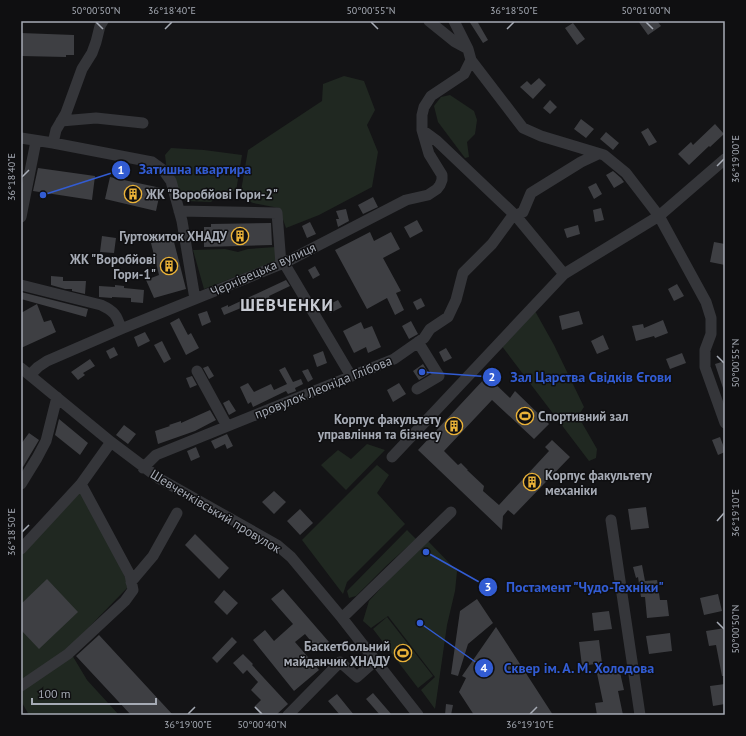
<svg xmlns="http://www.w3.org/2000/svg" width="746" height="736" viewBox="0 0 746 736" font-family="'PT Sans',sans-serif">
<rect width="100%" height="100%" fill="#141416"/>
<path fill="#202821" d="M344,76l20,5 11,29 -8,15 11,27 -6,35 -53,28 -33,13 -7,-20 -26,-5 -13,-6 8,-47 74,-49 1,-17z
M450,95l24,16 3,9 -2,14 -8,8 2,15 -4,1 -27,-36 -4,-16 7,-9z
M171,148l33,2 38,5 -6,36 -15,1 -10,10 -25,-1 -9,-6 -10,-24 -2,-16z
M276,247v14l-72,28 -11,-39 32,-1 13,3 10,-3z
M535,311l19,34 30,62 -6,9 19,33 -1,9 -7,3 -88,-116z
M367,444l18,6 -39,40 -25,-25 17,-15 13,9z
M377,465l12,10 -12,18 28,31 -58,58 -4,12 -41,-54z
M80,489l28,50 21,47 -68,70 -40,25v-127z
M407,530l9,9 -30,27 -30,30 -7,2 -2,-7z
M426,539l31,32 -2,20 -8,34 -12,84 -14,-19 14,-13 -47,-61 -17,12 -8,-7 6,-20z
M387,617l46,59 -15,12 -45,-59z
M72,655l15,25 32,35h-90l-8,-14v-10z"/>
<path fill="#3e3f43" d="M469,21h8l11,19 -5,3z
M638,21h19l4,5 -13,9z
M573,23l12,16 -8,6 -12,-17z
M21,33l53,2v20h-8v2l-45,-1z
M539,78l7,7 -13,14 -13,-12 7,-6 4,4z
M550,100l7,7 -7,7 -7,-6z
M581,119l13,10 -8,9 -12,-9z
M715,124l9,10 -14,13 -1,-1 -20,19 -11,-11 13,-12 2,3z
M648,128l9,14 -8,4 -8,-14z
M606,132l13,11 -6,7 -13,-11z
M38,168l57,8 -3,24 -59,-9z
M613,171l8,7 3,4 -10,6 -8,-13z
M110,177l51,11 -5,23 -51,-12z
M596,183l6,11 -8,5 -6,-12z
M373,197l5,10 -15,7 -5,-9z
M601,208l3,12 -9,2 -2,-12z
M346,209l3,12 -11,6 -2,-8h3l-3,-8z
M417,220l6,11 -13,7 -6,-11z
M310,222l6,12 -9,4 -5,-12z
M271,223l1,22 -68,2v-20h7v-3z
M578,225l2,9 -13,4 -3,-9z
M370,232l4,9 17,-9 9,17 -17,9 18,33 -5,2 8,17 -9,5 -8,-17 -20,11 -32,-59z
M102,236l14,2 -2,15 -14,-1z
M173,238l13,51 -32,9 -8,-18 13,-5 -8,-32z
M714,242l11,2v21l-15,-3z
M315,266l5,9 -7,4 -5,-9z
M51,276l12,1v4h23l-1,13 -13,-3v-2h-7l-14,-4z
M286,280l4,6 -21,10 3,7 -14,6 -2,-4 -13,6 -2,-3 -17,7 -3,-7 7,-3v2z
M677,284l7,12 -10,5 -6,-12z
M115,285l9,1v2l20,2 -1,13 -12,-1v-4l-19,-1v1l-13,-1v-11l16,1z
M21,292l67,17 -2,8 -65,-18z
M421,298l4,8 -8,4 -4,-8z
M338,300l4,7 -12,6 -4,-7z
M37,304l7,18 7,-2 5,12 -35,16v-35z
M207,311l4,11 -9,4 -4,-12z
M579,311l4,13 -21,6 -3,-14z
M179,318l9,17 3,-2 8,15 -13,7 -16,-32z
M663,320l5,13 -13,5 -1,-2 -18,5 -4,-15 11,-2 1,4z
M411,321l7,13 -9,5 -7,-13z
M361,322l3,7 8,-3 9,21 -13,6 -2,-6 -12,6 -11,-22z
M145,332l5,9 -12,6 -4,-10z
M603,335l6,14 -12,5 -6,-13z
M162,341l9,18 -7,4 -10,-18z
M114,347l4,8 -8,4 -4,-8z
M446,348l6,10 -8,4 -5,-10z
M323,351l4,12 -10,4 -4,-12z
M682,353l4,10 -16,6 -4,-10z
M90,359l5,7 -12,7 2,2 -7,5 -7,-8z
M725,361v30h-1l-9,-27z
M423,364l6,10 -10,6 -6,-9z
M208,366l6,10 -5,3 -6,-11z
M285,367l8,15 8,-3 2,5 -8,4 1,3 -8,3 -2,-3 -33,16 -2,-5 -3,2 -8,-17 8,-4 6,9 17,-8 3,6 13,-6 -8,-14z
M308,369l5,10 -5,3 -6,-11z
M192,376l5,9 -7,3 -4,-10z
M487,376l23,22 5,-7 34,33 -15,15 -42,-39 -48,51 14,14 3,-2 7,7h-1l17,16 -1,5 16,14 50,-54 -4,-4 7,-7 18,17 -56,58 -6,-5 -5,6 -1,14 -84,-80z
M399,383l7,11 -13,8 -6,-12z
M229,400l7,11 -7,4 -6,-12z
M210,410l6,10 -21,11 -37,13 -3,-13 15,-5 -1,-1 12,-4v2z
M59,419l29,24 -8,12 -25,-20z
M124,425l12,9 -8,10 -12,-9z
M29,433l10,7 -16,27 -2,-1v-22z
M227,434l6,12 -6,3 -2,-5 -10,5 -4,-8z
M720,437l5,13v2l-7,3 -6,-15z
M196,447l4,10 -9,4 -4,-10z
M274,491l12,11 -12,12 -12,-12z
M646,507l3,21 -18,2 -3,-21z
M300,509l13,14 -13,12 -13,-14z
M195,534l34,34 -10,11 -34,-34z
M642,565l3,16 12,-1 3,20h7l2,16 -22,2 -2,-21h-4l-3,-20 -2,1 -3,-11z
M47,579l31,33 -39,37 -18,-19v-26z
M283,589l46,53 -10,9 -14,-17 -10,8 24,28 -25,21 -41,-51 12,-10 9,11 19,-17 -22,-25z
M224,590l14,13 -11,12 -13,-13z
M718,594l4,17 -18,4 -4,-17z
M477,599l16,24 -25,21 -10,32 -7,-2 9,-63z
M609,611l3,18 -18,2 -2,-18z
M496,627l57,88h-79l-15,-23 7,-14 -4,-2z
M725,628v48h-3l-6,-31 -7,1 -3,-15z
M670,633l2,18 -23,3 -3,-18z
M99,635l74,80h-42l-55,-59z
M232,637l5,5 -20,21 -5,-5z
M599,640l4,31 16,-3 5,22 -6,1 5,24h-26l-2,-12 8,-1 -8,-38 -13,2 -3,-24z
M243,654l10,10 -1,1 36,39 -12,11h-15l-7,-8 7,-7 -10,-10 7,-8 -11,-12 -4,4 -10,-11z
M725,684v20l-12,2 -3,-20z
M373,693l19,22h-12l-14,-16z
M337,694l17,21h-14l-12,-14z
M446,704l7,1 -2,10h-6z"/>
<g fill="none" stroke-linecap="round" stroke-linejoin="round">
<path stroke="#35363a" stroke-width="11" d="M429,21l26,21 13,7 3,11 52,68 18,8 63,19 22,18 33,43 47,86 5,16v16l-6,16v17l20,56
M454,21l14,28
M61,121l35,-3 47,5
M422,130l15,11 79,75 48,58
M21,138l32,5 99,19 11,8 8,11 11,40 13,78
M53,143l3,-13 10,-17 16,-44 10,-16 4,-11 4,-16 3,-5
M179,211l98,2 4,51
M21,217l15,-76
M284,263l67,113
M21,285l80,20c13,6 16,10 20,24
M21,368l90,74 49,37 117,66 14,12 51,61 76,97
M197,371l30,55
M30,375l8,-8 9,-6 74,-32 163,-66 122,-63 22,-5 9,-6 3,-4 2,-5v-5l-13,-21 -7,-24v-15l2,-8 7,-11 33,-22 7,-14
M417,389l22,-13 -21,-34
M392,457l172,-183 95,-58 66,-57
M143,468l13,-13 238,-96 30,-21 6,-9 18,-12 8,-17 7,-27 29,-29 19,-26 12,-6 8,-19 50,-31 17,-8
M21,484l16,-26 9,-17 11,-44
M611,520l29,195
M21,549l60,-65 30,-42
M131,582l22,-26 24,-43
M342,618l109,-106
M21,686l47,-32 57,-53 8,-11 -3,-15 -49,-91
M288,715l52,-53 17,15 18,-16"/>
</g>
<path fill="none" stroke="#a6abb5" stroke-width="1.5" d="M96,22l7,7M371,22l7,7M646,22l7,7M165,29l7,-7M507,29l7,-7M717,166l7,-7M22,177l7,-7M717,356l7,7M717,521l7,-8M22,532l7,-7M717,622l7,7M255,707l7,7M188,714l7,-7M530,714l7,-7"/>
<defs>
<symbol id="building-ring" viewBox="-11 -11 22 22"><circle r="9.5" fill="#0f0f11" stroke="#eab238" stroke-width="1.5"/><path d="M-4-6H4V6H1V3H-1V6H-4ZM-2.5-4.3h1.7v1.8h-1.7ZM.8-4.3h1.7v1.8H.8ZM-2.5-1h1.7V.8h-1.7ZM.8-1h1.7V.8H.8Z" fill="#eab238"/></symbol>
<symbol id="stadium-ring" viewBox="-11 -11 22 22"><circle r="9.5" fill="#0f0f11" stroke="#eab238" stroke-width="1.5"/><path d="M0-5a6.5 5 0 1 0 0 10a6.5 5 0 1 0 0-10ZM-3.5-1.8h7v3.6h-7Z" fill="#eab238"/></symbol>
</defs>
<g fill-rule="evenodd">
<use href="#building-ring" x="123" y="184" width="20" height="20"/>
<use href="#building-ring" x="230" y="226" width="20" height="20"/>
<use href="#building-ring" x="159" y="256" width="20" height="20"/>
<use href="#stadium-ring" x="515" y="406" width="20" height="20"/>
<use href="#building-ring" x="444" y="416" width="20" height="20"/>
<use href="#building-ring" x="522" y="472" width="20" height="20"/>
<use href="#stadium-ring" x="393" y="643" width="20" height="20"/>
</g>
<g text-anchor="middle" stroke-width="3" stroke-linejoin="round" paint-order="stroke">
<g font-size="13" font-weight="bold" fill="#a6abb5" stroke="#0f0f11" text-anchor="end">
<text x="146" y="199" text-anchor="start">ЖК "Воробйові Гори-2"</text>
<text x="227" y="241">Гуртожиток ХНАДУ</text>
<text x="156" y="264">ЖК "Воробйові<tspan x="156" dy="15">Гори-1"</tspan></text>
<text x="538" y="421" text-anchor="start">Спортивний зал</text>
<text x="441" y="424">Корпус факультету<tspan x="441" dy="15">управління та бізнесу</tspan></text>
<text x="545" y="480" text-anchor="start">Корпус факультету<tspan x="545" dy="15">механіки</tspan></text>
<text x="390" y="651">Баскетбольний<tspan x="390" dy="15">майданчик ХНАДУ</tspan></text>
</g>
<g font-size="13" fill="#a6abb5" stroke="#0f0f11">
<text transform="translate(263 269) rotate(-24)" y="5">Чернівецька вулиця</text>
<text transform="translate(323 387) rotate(-22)" y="5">провулок Леоніда Глібова</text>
<text transform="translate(216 511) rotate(31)" y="5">Шевченківський провулок</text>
</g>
<g font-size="17" font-weight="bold" letter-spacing="1" fill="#c7cad2" stroke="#0f0f11">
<text x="287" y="311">ШЕВЧЕНКИ</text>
</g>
</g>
<path fill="none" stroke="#325cd3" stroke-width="1.5" d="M43 195L121 170M422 372L492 377M426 552L488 587M420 623L484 668"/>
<g fill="#325cd3" stroke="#0f0f11" stroke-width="1.5">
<circle cx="43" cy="195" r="4"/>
<circle cx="422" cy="372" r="4"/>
<circle cx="426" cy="552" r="4"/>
<circle cx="420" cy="623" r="4"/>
<circle cx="121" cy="170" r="10"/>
<circle cx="492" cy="377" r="10"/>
<circle cx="488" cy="587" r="10"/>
<circle cx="484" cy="668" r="10"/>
</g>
<g font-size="12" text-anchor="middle" font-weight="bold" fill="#fff">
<text x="121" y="174">1</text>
<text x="492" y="381">2</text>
<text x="488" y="591">3</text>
<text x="484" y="672">4</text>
</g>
<g font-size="14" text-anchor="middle" font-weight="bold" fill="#325cd3" stroke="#0f0f11" stroke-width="3" stroke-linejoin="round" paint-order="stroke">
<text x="195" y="174">Затишна квартира</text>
<text x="591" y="382">Зал Царства Свідків Єгови</text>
<text x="585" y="592">Постамент "Чудо-Техніки"</text>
<text x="579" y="673">Сквер ім. А. М. Холодова</text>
</g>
<rect width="746" height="736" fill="none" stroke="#0f0f11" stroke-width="44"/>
<path d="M32 698v6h124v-6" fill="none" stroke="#a6abb5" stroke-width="2"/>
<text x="38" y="698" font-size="12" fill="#a6abb5" stroke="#0f0f11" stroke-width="3" paint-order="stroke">100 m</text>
<rect x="22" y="22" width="702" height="692" fill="none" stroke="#a6abb5" stroke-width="1.5"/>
<g font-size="10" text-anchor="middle" fill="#a6abb5">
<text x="96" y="14">50°00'50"N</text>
<text x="172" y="14">36°18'40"E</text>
<text x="371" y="14">50°00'55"N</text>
<text x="514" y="14">36°18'50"E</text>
<text x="646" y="14">50°01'00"N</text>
<text transform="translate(735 159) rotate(-90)" y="4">36°19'00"E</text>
<text transform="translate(11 177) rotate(-90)" y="4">36°18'40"E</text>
<text transform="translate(735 363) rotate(-90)" y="4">50°00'55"N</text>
<text transform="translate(735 513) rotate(-90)" y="4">36°19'10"E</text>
<text transform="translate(11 532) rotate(-90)" y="4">36°18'50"E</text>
<text transform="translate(735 629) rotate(-90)" y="4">50°00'50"N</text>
<text x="188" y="728">36°19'00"E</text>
<text x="262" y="728">50°00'40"N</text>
<text x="530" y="728">36°19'10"E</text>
</g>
</svg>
